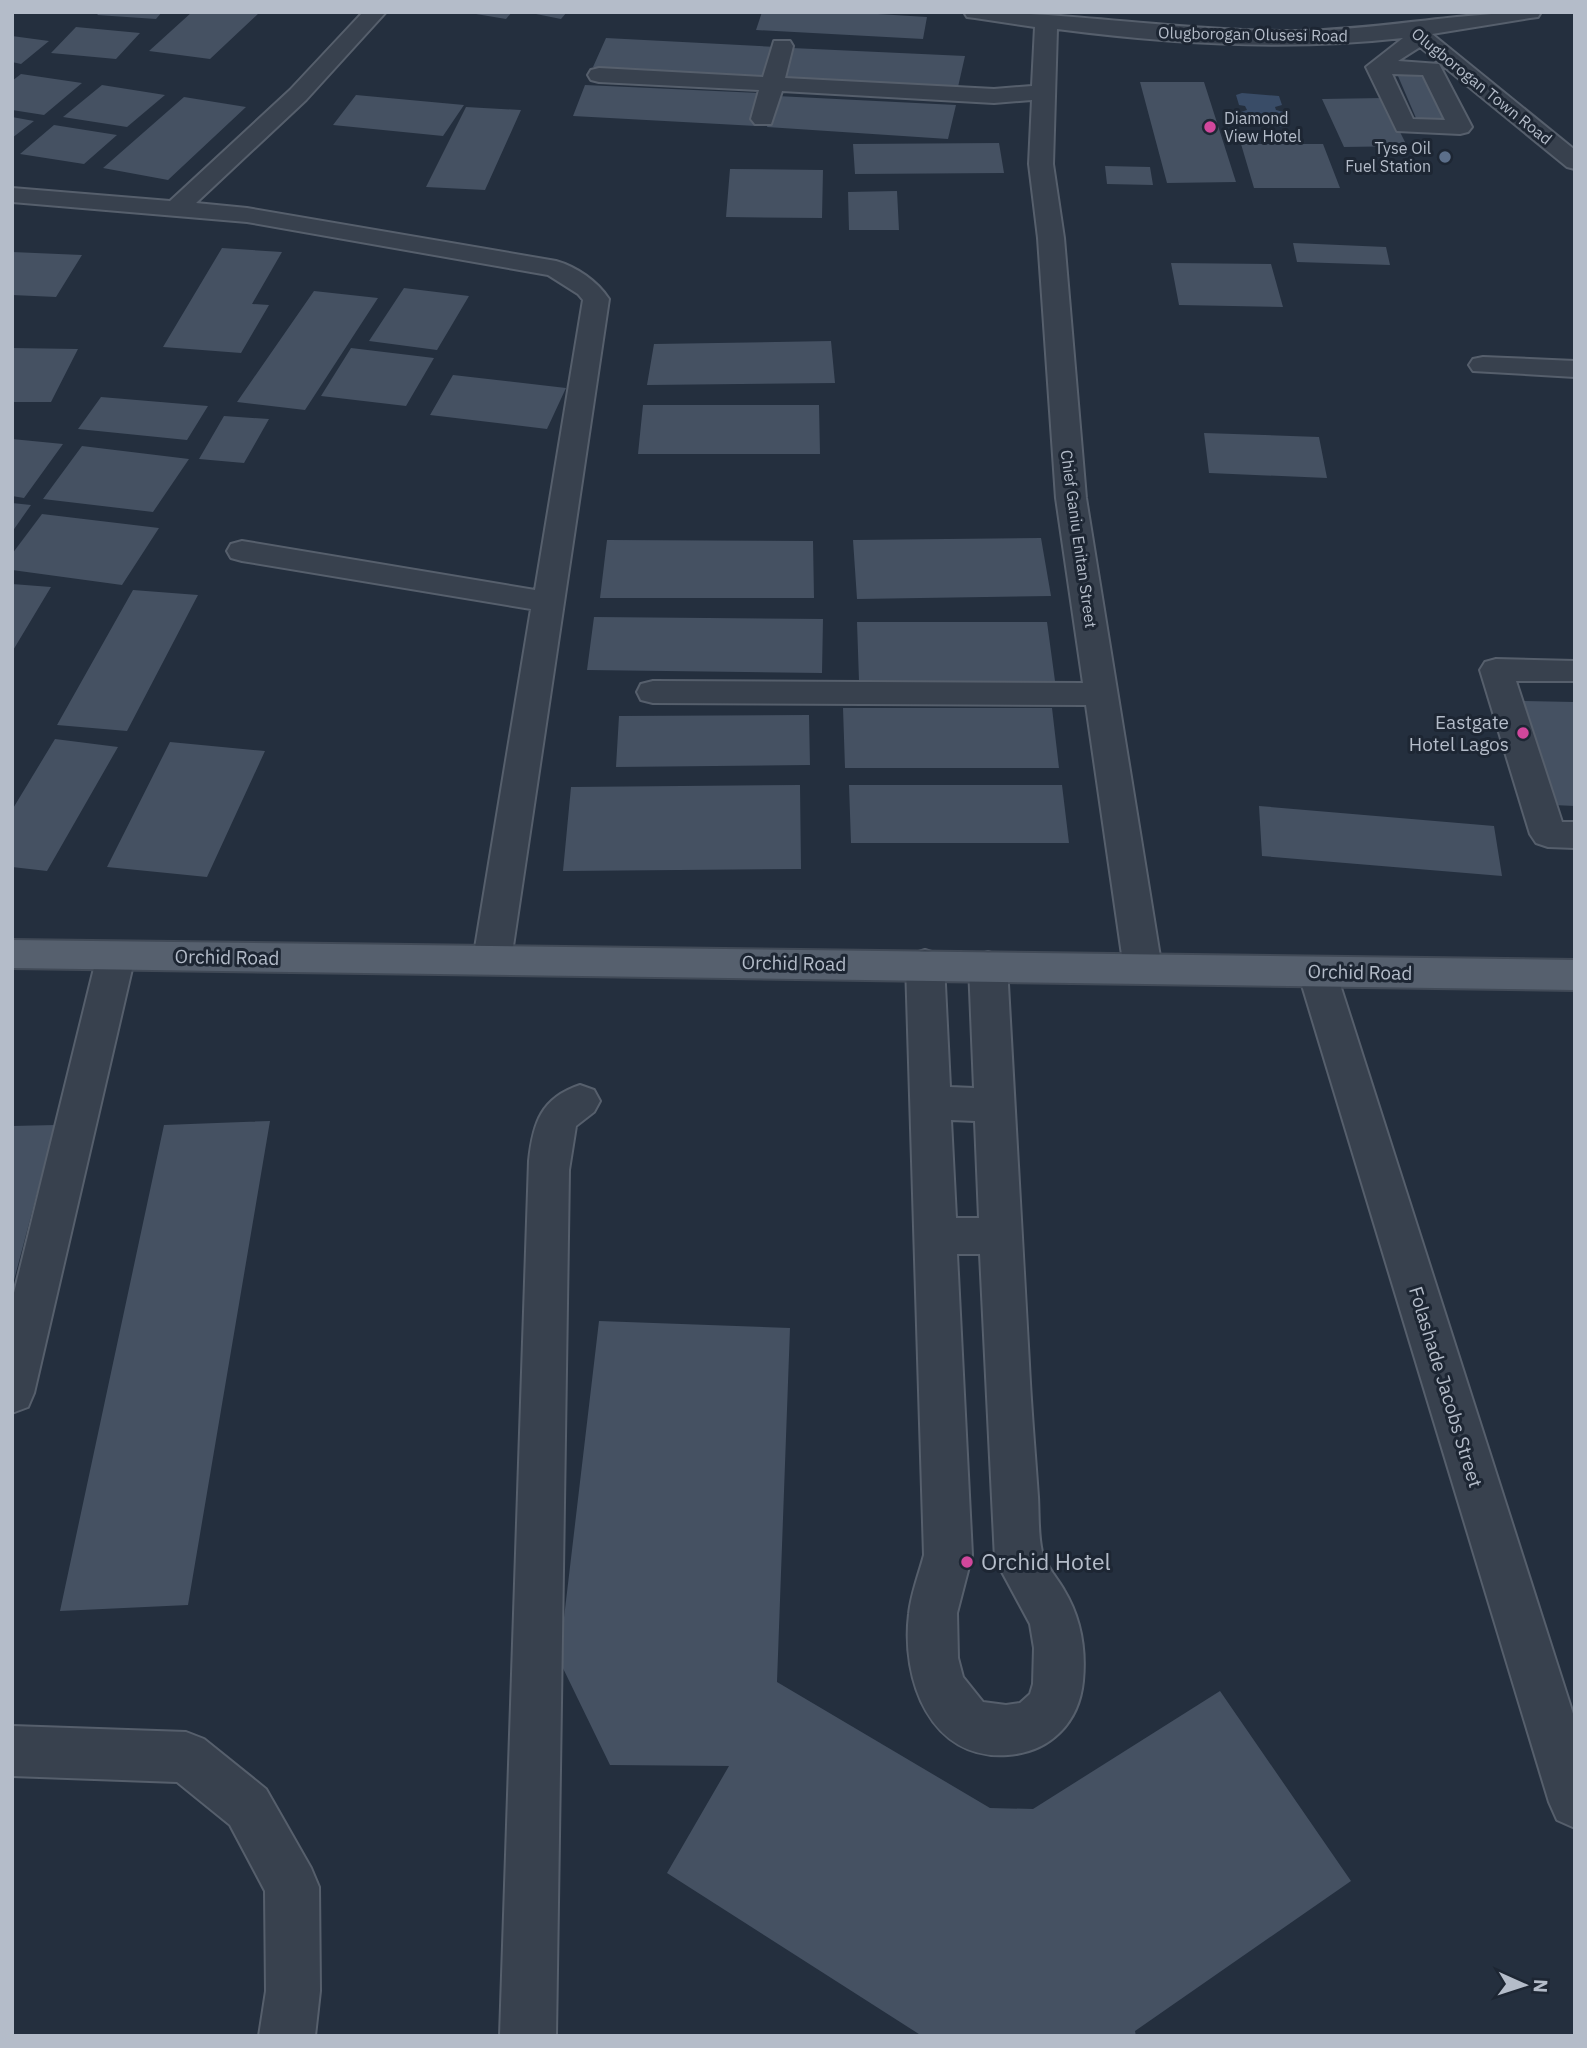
<svg xmlns="http://www.w3.org/2000/svg" width="1587" height="2048" viewBox="0 0 1587 2048" font-family="'IBM Plex Sans',sans-serif">
<rect width="100%" height="100%" fill="#242f3e"/>
<path fill="#394c67" d="M1242,93l37,3 3,9 -7,2 1,3 8,2 4,13 -7,2 -37,-3 -3,-12 6,-2 -2,-4 -6,-1 -3,-10z"/>
<path fill="#455162" d="M100,12h62l-6,7 -59,-4z
M192,12h68l-50,47 -61,-8z
M464,12h48l-6,7z
M526,12h41l-6,7z
M762,12h83l82,5 -4,22 -167,-9z
M76,27l64,6 -24,26 -65,-6z
M12,36l37,5 -28,23 -9,-2z
M606,38l170,9 -11,30 -172,-10z
M792,48l173,8 -7,31 -175,-10z
M21,74l61,9 -38,32 -32,-5v-29z
M1398,76h31l18,42h-31z
M1140,82h64l32,100 -69,1z
M102,85l63,10 -38,32 -64,-10z
M585,85l174,8 -3,33 -183,-10z
M356,95l108,10 -21,31 -110,-11z
M777,96l179,9 -8,34 -181,-12z
M184,97l62,10 -78,73 -65,-12z
M1383,98l24,48 -63,1 -22,-48z
M466,107l55,3 -36,80 -59,-3z
M12,117l22,4 -22,17z
M54,125l63,10 -33,29 -64,-10z
M999,143l5,30 -149,1 -2,-30z
M1241,144h82l17,44h-86z
M1105,166l45,1 3,18 -46,-1z
M730,169l93,1 -1,48 -96,-1z
M897,191l2,39h-50l-1,-38z
M1293,243l93,4 4,18 -93,-3z
M222,248l60,4 -30,52 17,1 -28,48 -78,-6z
M12,252l70,3 -26,42 -44,-2z
M1171,263l100,1 12,43 -104,-2z
M404,288l65,8 -32,54 -68,-9z
M314,291l64,7 -73,112 -68,-8z
M831,341l4,42 -188,2 7,-41z
M12,348l66,1 -27,53h-39z
M351,348l83,10 -28,48 -85,-10z
M453,375l113,13 -19,41 -117,-14z
M101,397l107,9 -21,34 -109,-11z
M643,405h176l1,49h-182z
M224,416l45,3 -25,44 -45,-4z
M1204,433l115,4 8,41 -118,-5z
M12,439l51,5 -39,54 -12,-2z
M82,446l107,13 -36,53 -110,-13z
M12,503l19,2 -19,27z
M42,514l117,14 -37,57 -110,-15v-16z
M1041,538l10,58 -194,3 -4,-59z
M607,540l206,1 1,57h-214z
M12,584l39,3 -39,65z
M133,590l65,5 -71,136 -70,-6z
M594,617l229,2 -1,54 -235,-3z
M857,622h190l8,59h-196z
M1520,701l55,1v104l-22,-1z
M843,708h209l7,60h-214z
M809,715l1,50 -194,2 3,-51z
M55,739l63,8 -71,124 -35,-4v-57z
M170,742l95,9 -58,126 -100,-10z
M800,785l1,84 -238,2 8,-84z
M849,785h213l7,58h-218z
M1259,806l235,20 8,50 -240,-20z
M270,1121l-82,484 -128,6 104,-486z
M55,1125l-42,159 -1,-1v-157z
M599,1321l191,7 -13,354 213,126 43,1 187,-118 131,190 -216,150 1,5h-214l-255,-163 62,-107 -119,-1 -51,-105z"/>
<g fill="none" stroke-linecap="round" stroke-linejoin="round">
<defs>
<path id="minor" d="M363,12h23l-80,88 -110,103 51,5 309,53c21,6 41,20 53,38l-98,661 -6,10 -13,4 -13,-4 -6,-10 58,-351 -289,-48 -11,-3 -4,-7 4,-7 11,-3 293,49 48,-290 -5,-6 -30,-19 -301,-53 -235,-20v-14l158,13 120,-111z
M964,12c112,0 221,20 334,19 81,-1 161,-19 243,-19l-3,5 -8,1 -98,16 143,116v19l-8,-2 -147,-120 -22,14 41,3 33,63 -4,5 -8,2 -63,-3 -31,-64 37,-29c-115,13 -232,6 -346,-9l-4,135 11,74 22,260 76,471 -6,10 -13,4 -13,-4 -6,-10 -38,-264 -433,-2 -12,-3 -4,-8 4,-8 12,-3 430,2 -27,-185 -18,-260 -9,-74 3,-64 -38,3 -212,-12 -11,33h-16l-4,-5 8,-29 -160,-8 -8,-2 -3,-5 3,-5 8,-2 164,9 11,-36h16l3,5 -8,32 209,11 38,-3 3,-59 -60,-9 -8,-1zM1392,74l31,1 22,45 -32,-1z
M1483,357l92,4v16l-102,-6 -4,-6 4,-6z
M1496,659l79,2v20h-59l46,141h13v26l-27,-1 -12,-4 -6,-9 -50,-164 5,-8z
M116,942l13,4 6,10 -101,437 -6,14 -16,6v-112l85,-345 6,-10z
M925,950l13,4 6,10 6,123 24,1 -5,-122 6,-10 13,-4 13,4 6,10c7,133 15,265 22,398 2,44 6,89 9,133 1,17 0,38 4,55 3,13 16,27 22,38 17,28 22,59 19,91 -4,42 -33,71 -75,74 -78,6 -107,-76 -99,-141 2,-20 10,-40 15,-59l-18,-591 6,-10zM951,1120l24,1 4,97h-23zM957,1254h23l15,305 35,65 4,24 -1,36 -3,10 -10,9 -14,2 -23,-3 -20,-25 -5,-19 -1,-45 15,-58z
M1317,958l13,4 6,10 239,748v108l-18,-8 -8,-18 -251,-830 6,-10z
M580,1085l14,5 6,11 -6,11 -18,14 -7,44 -13,866h-56l29,-875c4,-38 12,-63 51,-76z
M12,1726l174,6 18,7 62,50 45,79 8,19 1,104 -5,45h-56l7,-45 -1,-100 -35,-66 -53,-43 -165,-6z"/>
<path id="major" d="M12,940l1563,20v30l-1563,-22z"/>
</defs>
<use href="#minor" stroke="#565f6c" stroke-width="4"/>
<use href="#major" stroke="#414a57" stroke-width="4"/>
<use href="#minor" fill="#38414e" fill-rule="evenodd"/>
<use href="#major" fill="#56606e" fill-rule="evenodd"/>
</g>
<g fill="#d1479c" stroke="#1d2633" stroke-width="2.5">
<circle cx="1210" cy="127" r="7"/>
<circle cx="1523" cy="733" r="7"/>
<circle cx="967" cy="1562" r="7"/>
</g>
<circle fill="#5c6f8a" stroke="#1d2633" stroke-width="2.5" cx="1445" cy="157" r="7"/>
<g text-anchor="middle" stroke-width="6" stroke-linejoin="round" paint-order="stroke">
<g font-size="16" fill="#b4bcc9" stroke="#1d2633">
<text transform="translate(1253 34) rotate(1)" y="6">Olugborogan Olusesi Road</text>
<text transform="translate(1482 86) rotate(39)" y="6">Olugborogan Town Road</text>
<text transform="translate(1079 539) rotate(82)" y="6">Chief Ganiu Enitan Street</text>
</g>
<g font-size="16" fill="#b4bcc9" stroke="#1d2633" text-anchor="start">
<text x="1224" y="124">Diamond<tspan x="1224" dy="18">View Hotel</tspan></text>
<text x="1431" y="154" text-anchor="end">Tyse Oil<tspan x="1431" dy="18">Fuel Station</tspan></text>
</g>
<g font-size="19" fill="#b4bcc9" stroke="#1d2633" text-anchor="end">
<text x="1509" y="729">Eastgate<tspan x="1509" dy="22">Hotel Lagos</tspan></text>
</g>
<g font-size="19" fill="#b4bcc9" stroke="#1d2633">
<text transform="translate(227 957) rotate(1)" y="7">Orchid Road</text>
<text transform="translate(794 963) rotate(1)" y="7">Orchid Road</text>
<text transform="translate(1360 972) rotate(1)" y="7">Orchid Road</text>
<text transform="translate(1446 1387) rotate(73)" y="7">Folashade Jacobs Street</text>
</g>
<g font-size="23" fill="#b4bcc9" stroke="#1d2633" text-anchor="start">
<text x="981" y="1570">Orchid Hotel</text>
</g>
</g>
<rect width="1587" height="2048" fill="none" stroke="#b4bcc9" stroke-width="28"/>
<g transform="translate(1524 1985) rotate(93)" stroke="#1d2633" stroke-width="5" paint-order="stroke">
<path d="M0-5L12 26L0 18L-12 26Z" fill="#b4bcc9"/>
<text y="-10" font-size="19" font-weight="bold" text-anchor="middle" fill="#b4bcc9">N</text>
</g>
</svg>
